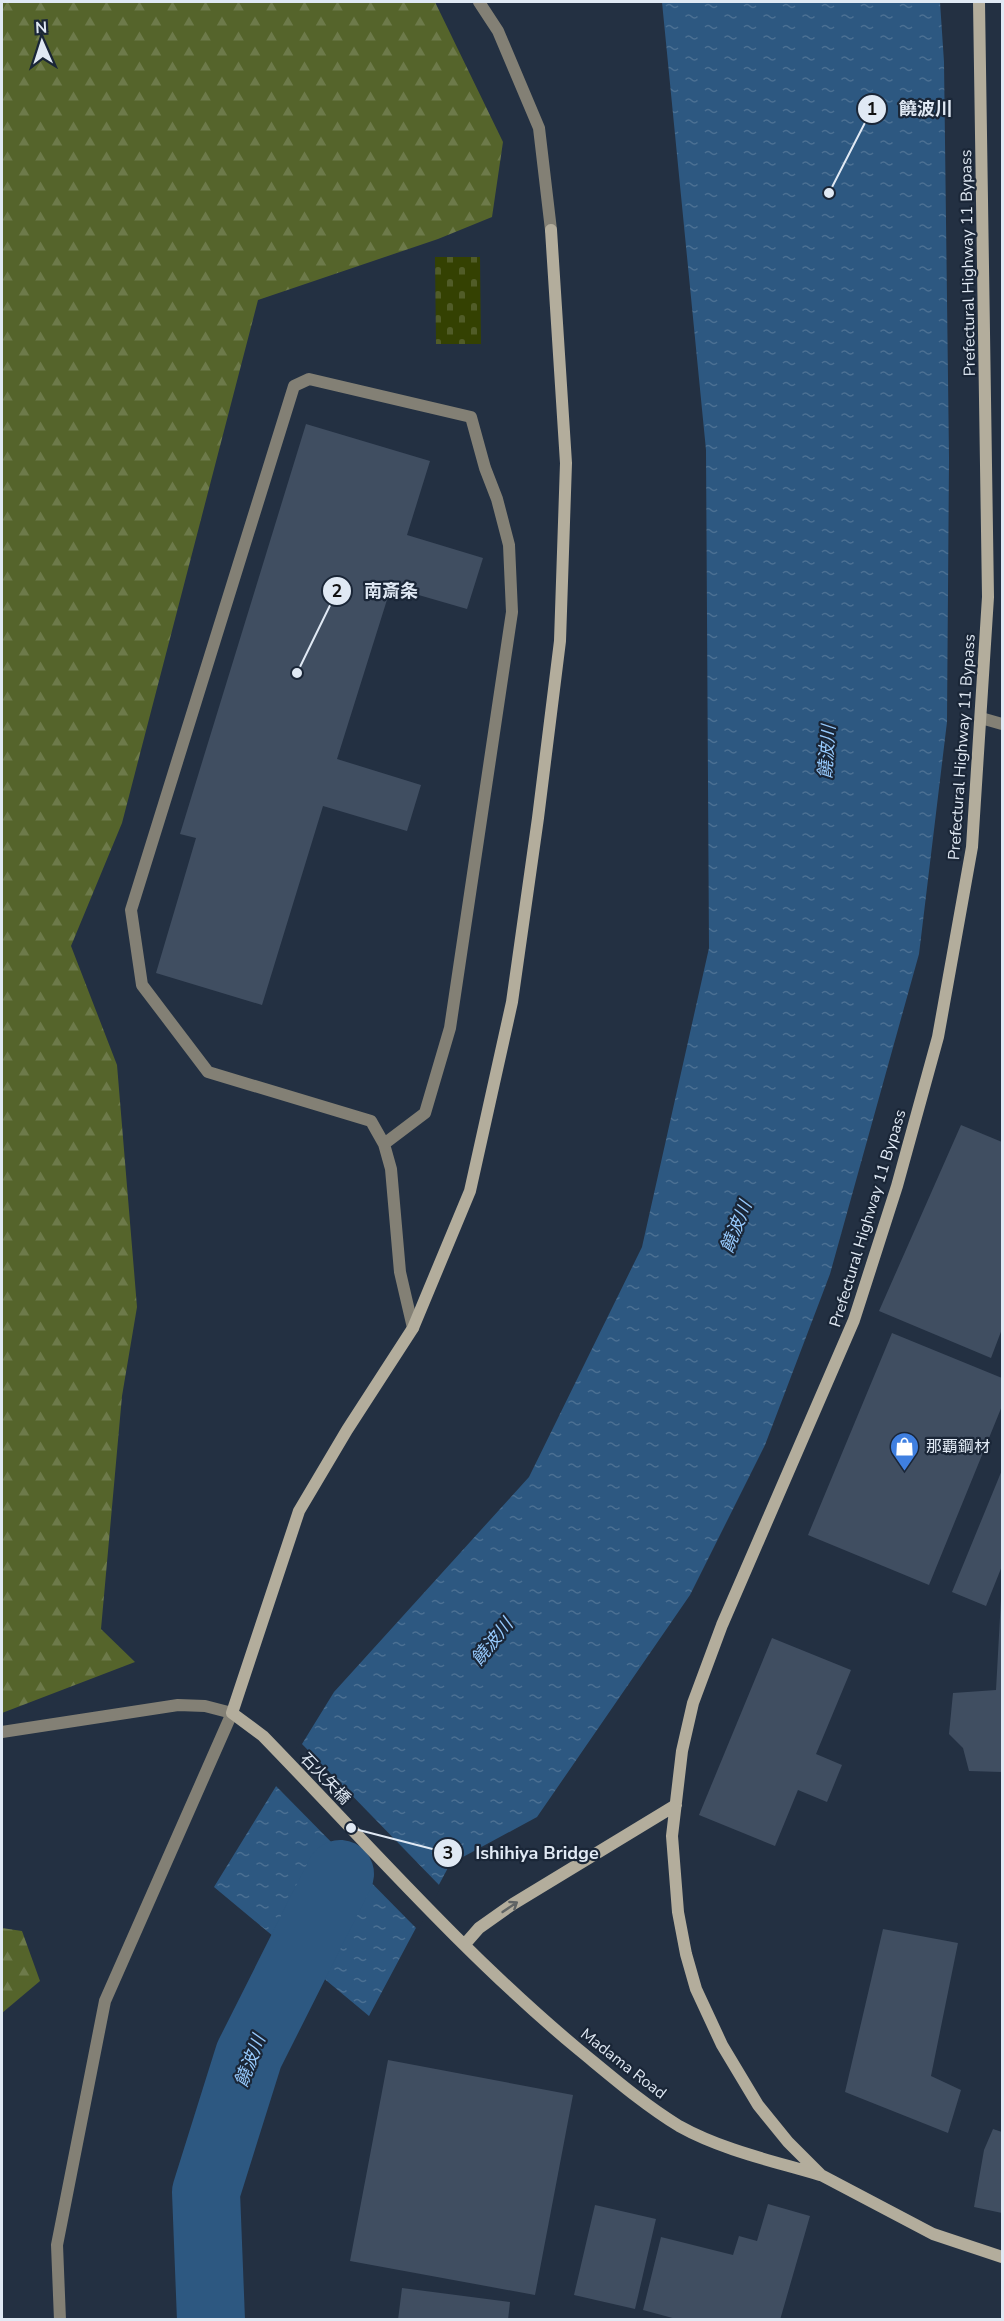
<svg xmlns="http://www.w3.org/2000/svg" width="1004" height="2321" viewBox="0 0 1004 2321" font-family="'Nunito Sans','Noto Sans JP',sans-serif">
<defs>
<pattern id="forest-firs" width="22" height="20" patternUnits="userSpaceOnUse" patternTransform="scale(1.5)"><rect width="22" height="20" fill="#55642b"/><path d="M5 1l3.5 6h-7zM16 11l3.5 6h-7z" fill="#6d7a4a"/></pattern>
<pattern id="cemetery-stones" width="16" height="16" patternUnits="userSpaceOnUse" patternTransform="scale(1.5)"><rect width="16" height="16" fill="#344102"/><path d="M2 7V4a2 2 0 0 1 4 0v3zM10 15v-3a2 2 0 0 1 4 0v3z" fill="#515c28"/></pattern>
<pattern id="water-ripples" width="26" height="14" patternUnits="userSpaceOnUse" patternTransform="scale(1.5)"><rect width="26" height="14" fill="#2d5881"/><path d="M2 4q2-2 4 0t4 0M15 11q2-2 4 0t4 0" fill="none" stroke="#4b7093"/></pattern>
</defs>
<rect width="100%" height="100%" fill="#233042"/>
<path fill="url(#forest-firs)" d="M2,2h433l68,140 -11,75 -54,22 -180,61 -136,523 -51,123 46,119 20,242 -15,89 -21,233 34,33 -133,51z
M2,1928l20,3 18,50 -38,32z"/>
<path fill="url(#cemetery-stones)" d="M435,257h45l1,87h-45z"/>
<path fill="url(#water-ripples)" d="M662,2h278l4,60 5,396 -2,264 -28,232 -89,320 -65,171 -75,150 -153,222 -87,47 -81,152 -155,-129 120,-195 195,-215 113,-230 67,-299 -3,-498z"/>
<path fill="#233042" d="M300,1742l141,145 -23,43 -144,-146z"/>
<g fill="none" stroke-linecap="round" stroke-linejoin="round">
<path stroke="#2d5881" stroke-width="68" d="M211,2320l-5,-128 43,-137 91,-181"/>
</g>
<path fill="#404e61" d="M306,424l124,37 -23,74 76,23 -16,51 -76,-22 -54,172 84,26 -14,46 -84,-25 -61,199 -106,-32 40,-135 -16,-4z
M961,1125l41,17v187l-11,29 -112,-47z
M892,1333l110,45v28l-73,179 -121,-50z
M1002,1470v96l-16,40 -34,-14z
M1001,1599h1v173l-33,-1 -6,-23 -14,-14 4,-41 43,-3z
M772,1638l79,32 -35,84 26,11 -15,37 -29,-12 -23,56 -76,-31z
M883,1929l75,14 -27,133 30,14 -13,43 -103,-41z
M388,2060l185,35 -38,200 -185,-34z
M993,2129l9,3v81l-28,-6 10,-57z
M768,2204l42,12 -30,104h-100l-37,-10 18,-73 72,18 6,-19 18,5z
M595,2205l61,14 -21,90 -61,-14z
M402,2288l108,14 -2,18h-110z"/>
<g fill="none" stroke-linecap="round" stroke-linejoin="round">
<path stroke="#838075" stroke-width="12" d="M384,1144l41,-31 25,-85 62,-416 -3,-67 -12,-46 -12,-31 -14,-51 -162,-38 -15,7 -163,524 11,75 66,87 163,49 13,23 7,25 9,103 13,56"/>
<path stroke="#838075" stroke-width="12" d="M479,2l19,29 41,97 12,102
M981,718l21,6
M2,1732l176,-27 27,1 27,7 -127,288 -48,244 3,75"/>
<path stroke="#b3ad9c" stroke-width="12" d="M979,2l9,595 -16,250 -34,190 -41,149 -43,134 -132,305 -29,78 -11,48 -10,85 6,76 8,42 10,35 26,56 36,60 30,37 33,33 112,59 69,23
M551,230l15,233 -6,178 -22,177 -26,184 -42,189 -57,137 -66,102 -48,81 -67,202 31,23c102,105 203,220 315,313 33,27 65,55 101,77 43,24 94,35 141,49
M465,1944l14,-16 34,-24 163,-99"/>
</g>
<defs><path id="oneway-shaft" d="M-6 0H5M1.5-3L5.5 0L1.5 3" fill="none" stroke-width="1.6" stroke-linecap="round" stroke-linejoin="round" transform="scale(1.5)"/></defs>
<use stroke="#5f6364" href="#oneway-shaft" transform="translate(510 1907) rotate(-34)"/>
<defs>
<symbol id="shop-pin" viewBox="-11 -11 22 30"><path d="M0 17L-7.5 6A9.5 9.5 0 1 1 7.5 6Z" fill="#3f7fe0" stroke="#1a2637"/><path d="M-5-2.5h2.3a2.7 3.5 0 0 1 5.4 0H5L5.5 6h-11ZM-1.5-2.5h3a1.5 2.3 0 0 0-3 0Z" fill="#fff"/></symbol>
</defs>
<g fill-rule="evenodd">
<use href="#shop-pin" x="888" y="1430" width="33" height="45"/>
</g>
<g text-anchor="middle" stroke-width="4.5" stroke-linejoin="round" paint-order="stroke">
<g font-size="16" fill="#e0e9f4" stroke="#1a2637">
<text transform="translate(967 263) rotate(-91)" y="6">Prefectural Highway 11 Bypass</text>
<text transform="translate(961 747) rotate(-86)" y="6">Prefectural Highway 11 Bypass</text>
<text transform="translate(867 1218) rotate(-73)" y="6">Prefectural Highway 11 Bypass</text>
<text transform="translate(326 1778) rotate(46)" y="6">石火矢橋</text>
<text transform="translate(624 2063) rotate(38)" y="6">Madama Road</text>
</g>
<g font-size="16" fill="#e0e9f4" stroke="#1a2637" text-anchor="start">
<text x="926" y="1452">那覇鋼材</text>
</g>
<g font-size="18" font-style="italic" fill="#97cafd" stroke="#1a2637">
<text transform="translate(827 752) rotate(-86)" y="6">饒波川</text>
<text transform="translate(736 1227) rotate(-68)" y="6">饒波川</text>
<text transform="translate(492 1642) rotate(-51)" y="6">饒波川</text>
<text transform="translate(250 2061) rotate(-69)" y="6">饒波川</text>
</g>
</g>
<path fill="none" stroke="#e0e9f4" stroke-width="2" d="M829 193L872 109M297 673L337 591M351 1828L448 1853"/>
<g fill="#e0e9f4" stroke="#1a2637" stroke-width="2">
<circle cx="829" cy="193" r="6"/>
<circle cx="297" cy="673" r="6"/>
<circle cx="351" cy="1828" r="6"/>
<circle cx="872" cy="109" r="15"/>
<circle cx="337" cy="591" r="15"/>
<circle cx="448" cy="1853" r="15"/>
</g>
<g font-size="18" text-anchor="middle" font-weight="bold" fill="#111">
<text x="872" y="115">1</text>
<text x="337" y="597">2</text>
<text x="448" y="1859">3</text>
</g>
<g font-size="18" text-anchor="middle" font-weight="bold" fill="#e0e9f4" stroke="#1a2637" stroke-width="4.5" stroke-linejoin="round" paint-order="stroke">
<text x="926" y="115">饒波川</text>
<text x="391" y="597">南斎条</text>
<text x="537" y="1859">Ishihiya Bridge</text>
</g>
<rect width="1004" height="2321" fill="none" stroke="#e0e9f4" stroke-width="6"/>
<g transform="translate(42 42) rotate(357)" stroke="#1a2637" stroke-width="4.5" paint-order="stroke">
<path d="M0-4.5L10 22L0 15L-10 22Z" fill="#e0e9f4"/>
<text y="-9" font-size="16" font-weight="bold" text-anchor="middle" fill="#e0e9f4">N</text>
</g>
</svg>
